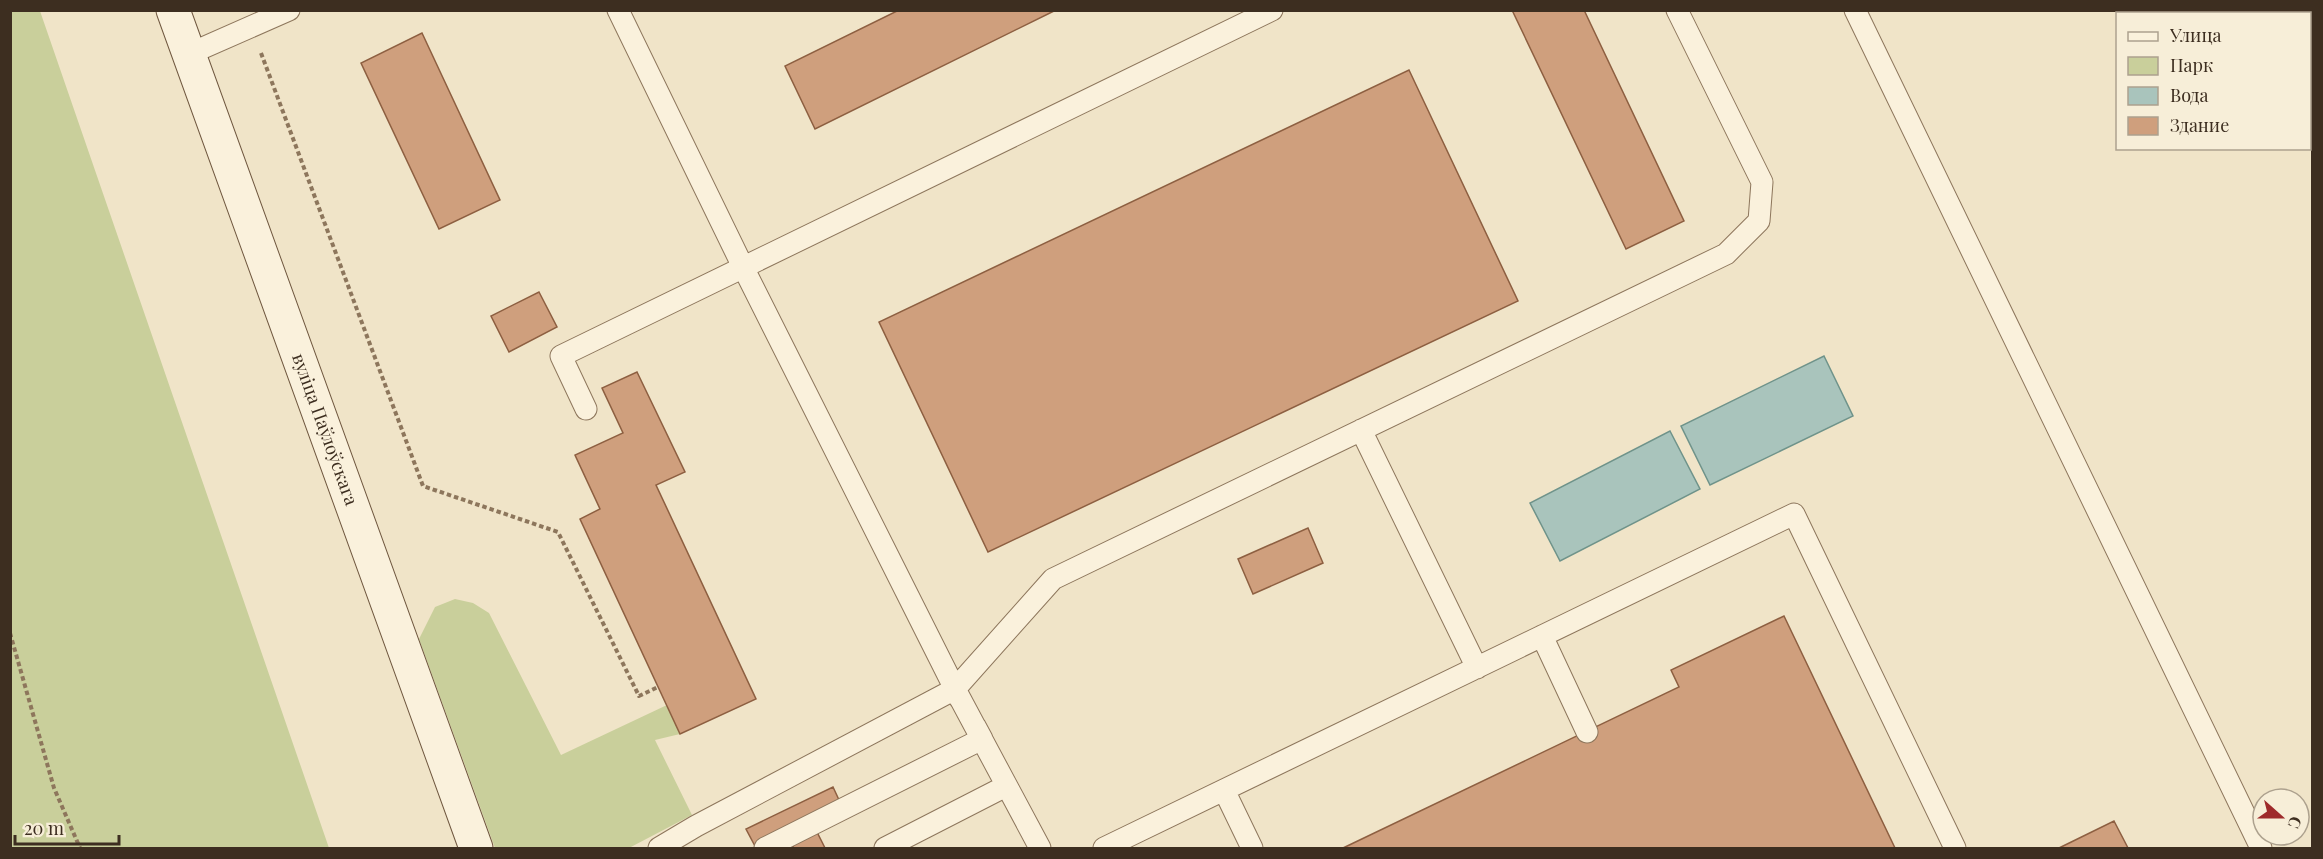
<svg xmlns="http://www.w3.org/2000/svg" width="2323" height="859" viewBox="0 0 2323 859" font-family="'Playfair Display',serif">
<rect width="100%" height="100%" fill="#f0e4c8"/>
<path fill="#c9cf9b" d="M10,11h30l289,837h-318z
M455,599l18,4 16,10 72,142 106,-50 13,29 -25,6 37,75 -63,33h-134l-76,-209 16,-32z"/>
<path fill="#a9c4bc" stroke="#6f938a" stroke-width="1.5" d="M1824,356l29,60 -143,69 -29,-59z
M1670,431l30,58 -140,72 -30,-58z"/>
<path fill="#cf9f7d" stroke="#8d5f41" stroke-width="1.5" d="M899,10h157l-241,119 -30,-63z
M1512,10h72l100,211 -58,28z
M422,33l78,167 -61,29 -78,-166z
M1409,70l109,231 -530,251 -109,-230z
M539,292l18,35 -48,25 -18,-36z
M637,372l48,100 -29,13 100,214 -76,35 -100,-215 20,-10 -25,-54 48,-22 -21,-45z
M1308,528l15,35 -70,31 -15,-35z
M1784,616l111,232h-552l336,-161 -8,-17z
M833,787l13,28 -30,15 9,18h-31l-4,-7 -34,7 -10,-19z
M2114,821l14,27h-69z"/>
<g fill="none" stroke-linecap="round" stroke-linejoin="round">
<defs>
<path id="lane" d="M618,10l126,259 216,430
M1855,10l406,838
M189,54l100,-44
M586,409l-25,-53 711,-346
M1361,430l116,238
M1542,636l45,96
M1224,790l28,58
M659,848l37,-22 259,-137
M765,848l217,-109 -7,-13
M885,848l121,-62
M1040,848l-85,-159 98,-110 673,-325 33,-33 3,-39 -85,-172
M1104,848l690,-334 161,334"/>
<g id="secondary">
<path id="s1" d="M173,10l303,838"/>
</g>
</defs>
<use href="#lane" stroke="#8d765c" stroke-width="23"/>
<use href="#secondary" stroke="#6f573f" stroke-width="35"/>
<path stroke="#8d765c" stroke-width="4" stroke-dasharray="4.5 3" stroke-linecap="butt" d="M261,53l162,433 135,46 81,164 19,-9
M10,633l44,155 26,60"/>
<use href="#lane" stroke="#faf1dc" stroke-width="21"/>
<use href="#secondary" stroke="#faf1dc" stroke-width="33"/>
</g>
<g text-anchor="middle" stroke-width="6" stroke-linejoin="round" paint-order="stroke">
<g font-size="18" fill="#3d2e20" stroke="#f7eed8">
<text dy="6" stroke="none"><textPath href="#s1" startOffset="446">вуліца Паўлоўскага</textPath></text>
</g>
</g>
<rect width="2323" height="859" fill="none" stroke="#3d2e20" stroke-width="24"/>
<rect x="2116" y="12" width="195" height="138" fill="#f7eed8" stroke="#ada18e" stroke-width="1.5"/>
<rect x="2128" y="32" width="30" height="9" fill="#faf1dc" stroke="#ada18e" stroke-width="1.5"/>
<text x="2170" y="42" font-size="18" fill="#3d2e20">Улица</text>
<rect x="2128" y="57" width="30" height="18" fill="#c9cf9b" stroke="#ada18e" stroke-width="1.5"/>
<text x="2170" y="72" font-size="18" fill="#3d2e20">Парк</text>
<rect x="2128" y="87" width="30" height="18" fill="#a9c4bc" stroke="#ada18e" stroke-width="1.5"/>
<text x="2170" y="102" font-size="18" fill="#3d2e20">Вода</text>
<rect x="2128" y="117" width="30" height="18" fill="#cf9f7d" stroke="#ada18e" stroke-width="1.5"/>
<text x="2170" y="132" font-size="18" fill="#3d2e20">Здание</text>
<g transform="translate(2281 817) rotate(111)"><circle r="28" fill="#f7eed8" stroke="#ada18e" stroke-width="1.5"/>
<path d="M0-4.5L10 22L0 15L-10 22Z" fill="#9e2a2b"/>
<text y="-9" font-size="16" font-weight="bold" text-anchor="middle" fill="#3d2e20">С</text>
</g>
<path d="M15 835v9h104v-9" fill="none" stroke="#3d2e20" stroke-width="3"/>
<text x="24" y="835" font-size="18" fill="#3d2e20" stroke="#f7eed8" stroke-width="4.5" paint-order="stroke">20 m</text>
</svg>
